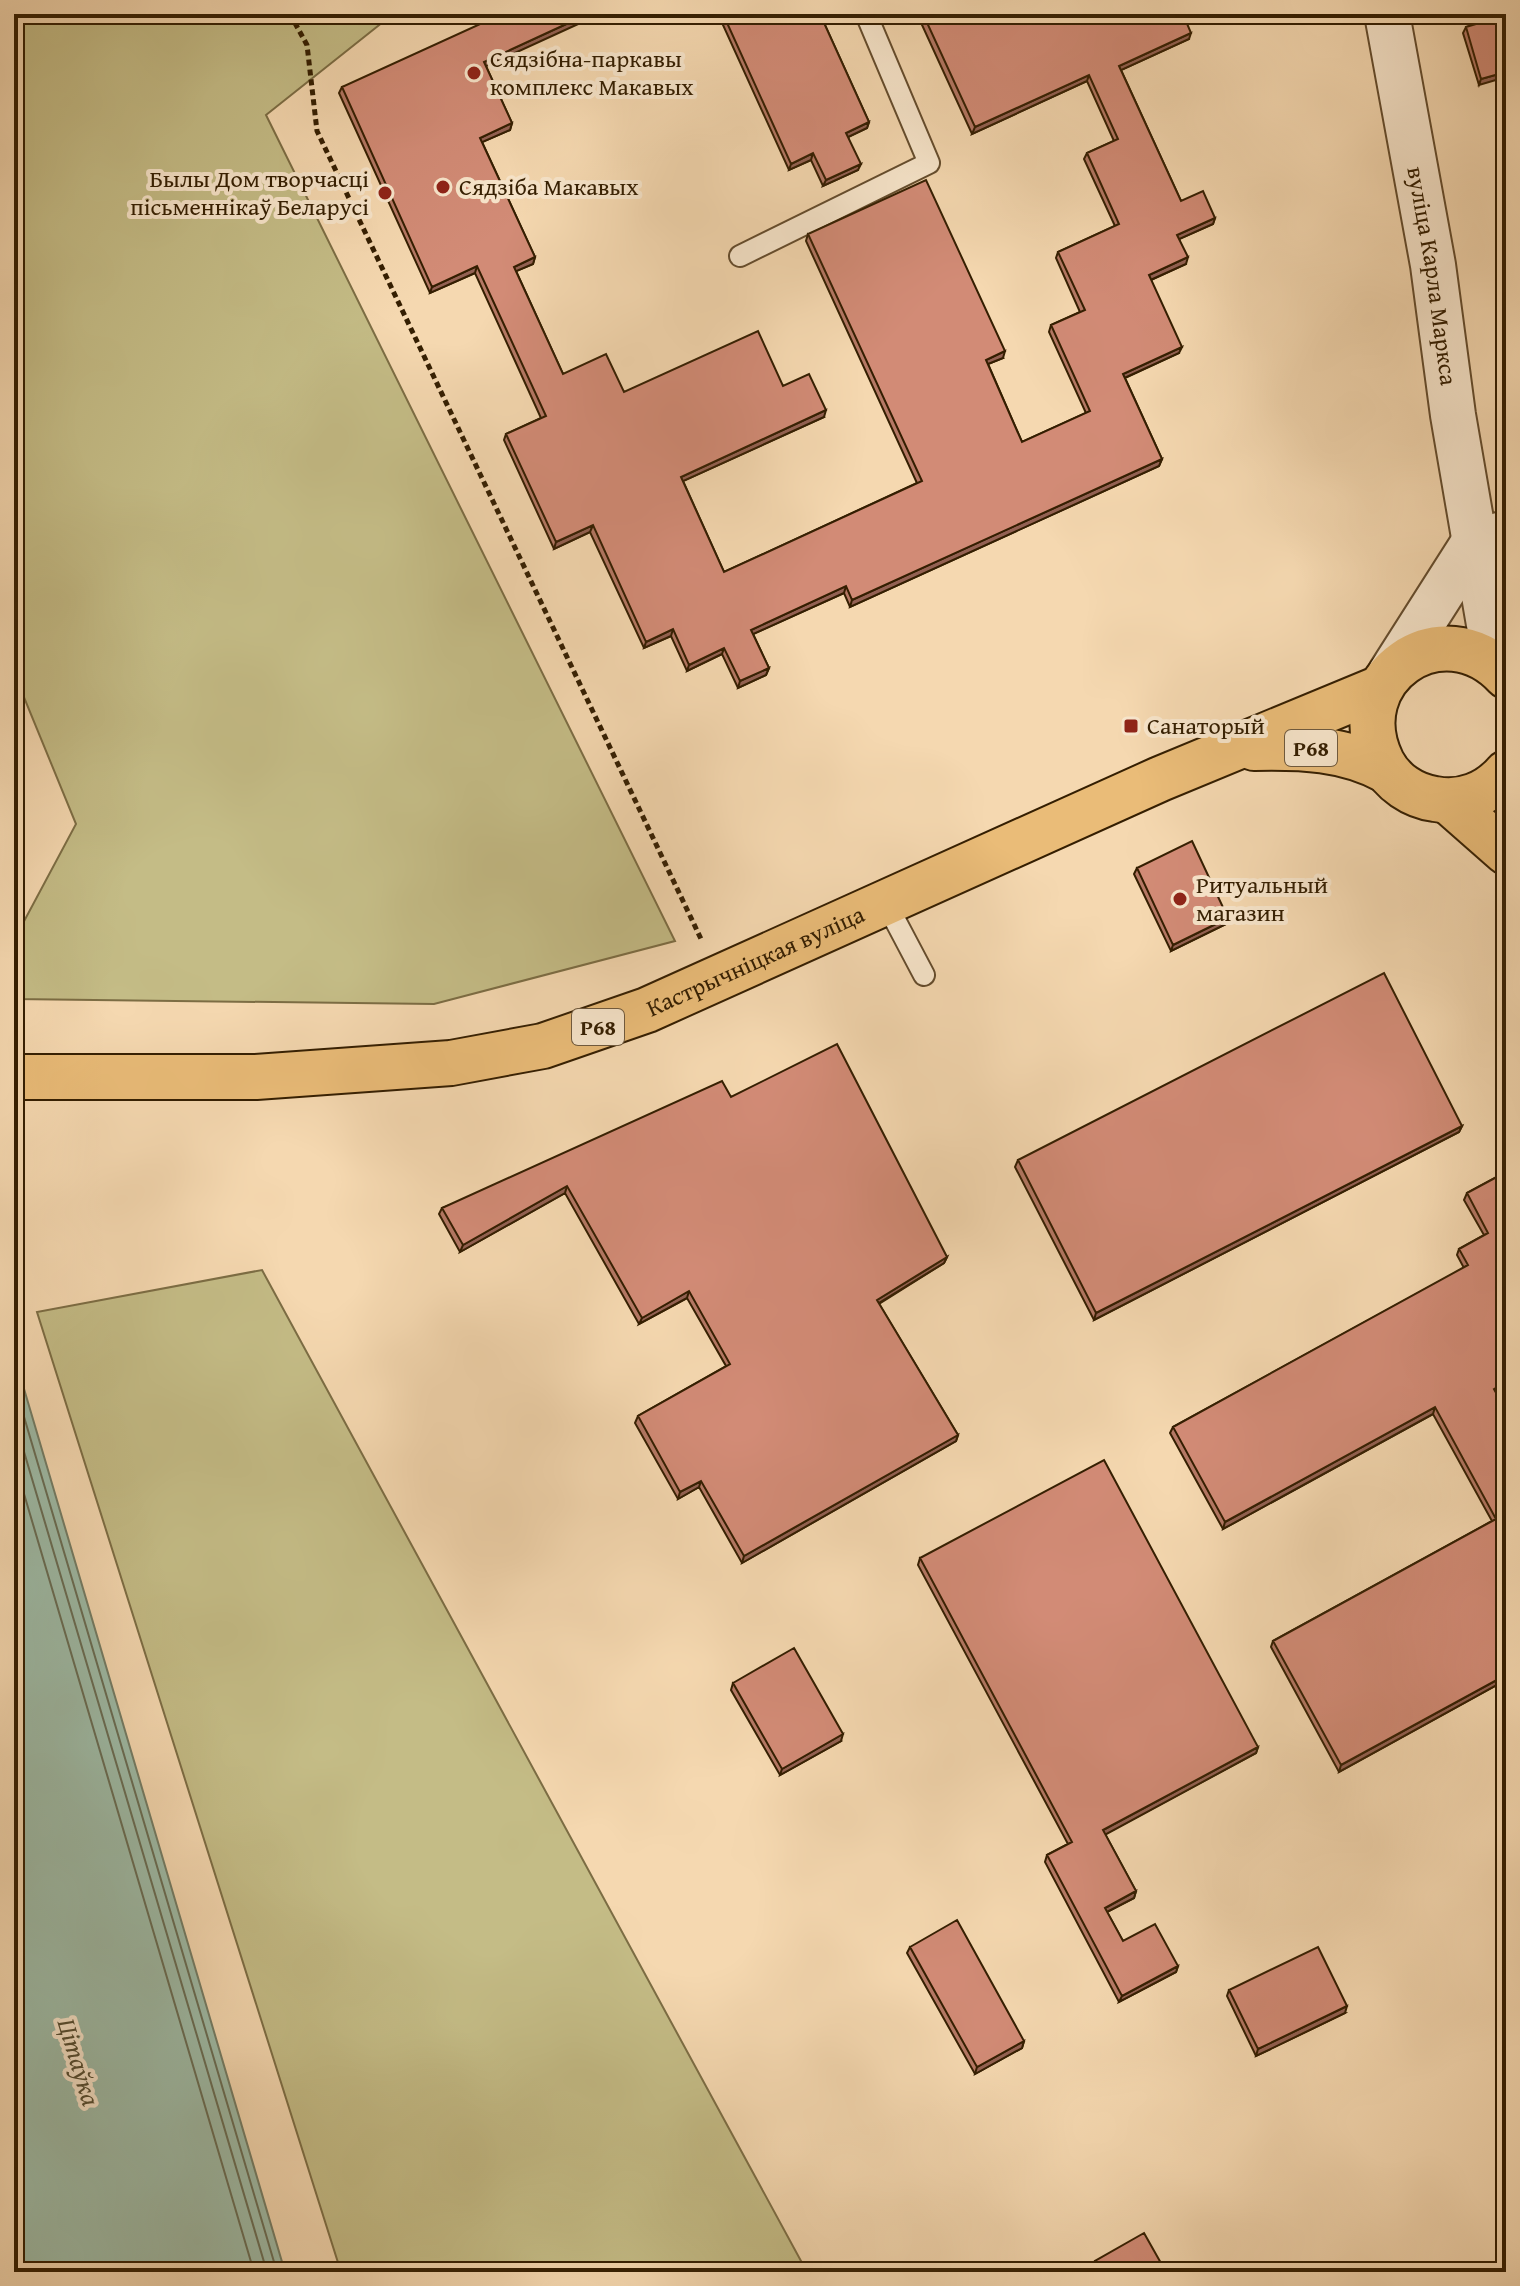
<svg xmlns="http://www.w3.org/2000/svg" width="1520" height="2286" viewBox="0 0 1520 2286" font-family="'Gentium Book Plus',serif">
<rect width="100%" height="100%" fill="#f5d8b0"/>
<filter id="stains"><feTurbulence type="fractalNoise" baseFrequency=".0025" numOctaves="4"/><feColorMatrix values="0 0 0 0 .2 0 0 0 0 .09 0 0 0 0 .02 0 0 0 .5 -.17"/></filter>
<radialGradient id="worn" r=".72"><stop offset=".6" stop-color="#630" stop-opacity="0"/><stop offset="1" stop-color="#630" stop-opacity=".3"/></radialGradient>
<path fill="#c4bc86" stroke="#7c6d44" stroke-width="2" d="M14,14h379l-127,101 409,826 -241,63 -420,-5v-59l62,-116 -62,-151z
M262,1270l545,1002h-466l-304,-960z"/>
<path fill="#9dbba7" stroke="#737c65" stroke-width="2" d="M14,1355l271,917h-264l-7,-25z"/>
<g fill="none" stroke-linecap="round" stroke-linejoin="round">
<path stroke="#686c54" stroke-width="2" d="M14,1383l263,889
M14,1418l253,854
M14,1460l240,812"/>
<defs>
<path id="service" d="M740,256l189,-93 -63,-149
M886,903l38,72"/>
<path id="minor" d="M1476,539l30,-8"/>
<g id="tertiary">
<path id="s1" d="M1387,14l46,251 20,150 43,250"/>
<path d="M1390,674l86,-135"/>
</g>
<g id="primary">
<path d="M1506,676c-64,-68 -165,2 -124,86 10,20 31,34 53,37 27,5 53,-5 71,-26"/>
<path d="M1254,748c47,-1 91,0 133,23"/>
<path d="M1448,801l58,51"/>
<path id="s2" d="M14,1077h242l195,-14 92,-17 104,-36 513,-231 220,-91"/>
</g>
</defs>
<use href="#service" stroke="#644c2d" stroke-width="24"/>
<use href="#minor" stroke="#644c2d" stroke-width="44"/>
<use href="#tertiary" stroke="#644c2d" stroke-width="48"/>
<use href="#primary" stroke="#341e01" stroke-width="48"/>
<path stroke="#341e01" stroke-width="5" stroke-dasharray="6 4" stroke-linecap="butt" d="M290,14l17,31 10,86 385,810"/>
<use href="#service" stroke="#f8e6cc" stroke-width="20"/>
<use href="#minor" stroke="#f8e6cc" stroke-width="40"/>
<use href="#tertiary" stroke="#f8e6cc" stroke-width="44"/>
<use href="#primary" stroke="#eabc78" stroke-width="44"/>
</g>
<path fill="#b57865" stroke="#341e01" stroke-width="2" d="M718,14h102l49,108 -2,6 -19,9 10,33 -35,16 -12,-26 -22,10z
M917,14h266l6,25 -68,31 60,131 34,17 -2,6 -34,15 7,25 -35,16 28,73 -54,25 37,81 -3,7 -309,141 -6,-14 -91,41 16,34 -3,7 -28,13 -16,-34 -35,17 -16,-35 -27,12 -54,-116 -36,17 -50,-109 2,-6 35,-16 -66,-145 -45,20 -91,-200 3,-6 144,-21 26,57 -2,7 -28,12 53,115 -2,7 -17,7 47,103 61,18 159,-6 41,31 -141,64 41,91 193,-89 -111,-242 2,-7 195,124 -15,6 34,78 64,-29 -37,-81 2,-7 29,-13 -24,-54 2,-6 57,-26 -31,-67 3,-6 27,-12 -27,-60 -115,53z
M1506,15l-27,70 -16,-52 3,-6z
M1137,868l91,50 -2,6 -55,27 -37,-77z
M731,1097l216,160 -3,6 -65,41 79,131 -2,6 -214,122 -43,-76 -21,12 -43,-76 3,-7 88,-50 -39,-68 -48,26 -74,-131 -105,59 -21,-38 3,-6z
M1462,1126l-3,6 -365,188 -79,-153 3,-7z
M1506,1172v215l-10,6 10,287 -167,92 -68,-125 2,-6 219,-120 -59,-107 -210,115 -53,-96 3,-6 291,-159 -7,-13 2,-6 25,-14 -20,-35 3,-7z
M920,1558l338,189 -2,6 -151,81 31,57 -2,7 -27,14 16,29 55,25 -2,6 -57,30 -74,-140 2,-7 21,-11 -150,-279z
M733,1683l108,58 -61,34 -49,-85z
M910,1947l114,94 -2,7 -47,26 -68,-121z
M1229,1990l116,23 -89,43 -29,-60z
M1095,2261l71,11h-71l-2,-4z"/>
<path fill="#936153" stroke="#341e01" stroke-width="2" d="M588,14h12l-118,54 2,-6z
M1191,33l-2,6 -72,33 2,-6z
M1506,72v5l-27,8 2,-6z
M1089,75l-2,6 -115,53 3,-7z
M869,122l-2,6 -23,11 2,-6z
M512,123l-2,7 -32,14 2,-6z
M813,153l-2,7 -22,10 2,-6z
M861,164l-3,6 -35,16 3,-6z
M1215,218l-2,6 -38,17 2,-6z
M535,257l-2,7 -21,9 2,-6z
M1188,257l-2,7 -40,18 3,-7z
M477,266l-2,7 -45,20 2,-6z
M1182,347l-3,6 -59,27 3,-6z
M1005,351l-2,7 -20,8 3,-6z
M826,410l-2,7 -145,66 2,-6z
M1162,459l-3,7 -309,141 2,-7z
M593,525l-3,7 -36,17 2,-7z
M846,586l-2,7 -95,43 2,-6z
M673,629l-2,7 -27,12 2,-6z
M724,648l-2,6 -35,17 2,-6z
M769,668l-3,7 -28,13 2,-7z
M1228,918l-2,6 -55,27 2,-6z
M1462,1126l-3,6 -365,188 2,-7z
M567,1186l-2,7 -105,59 3,-7z
M947,1257l-3,6 -70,43 3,-6z
M689,1291l-2,7 -48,26 3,-6z
M1506,1382v5l-14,8 2,-6z
M1435,1407l-2,7 -210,115 2,-7z
M958,1435l-2,6 -214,122 2,-7z
M701,1481l-2,6 -21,12 2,-7z
M1506,1675v5l-167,92 2,-7z
M843,1734l-2,7 -61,34 2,-6z
M1258,1747l-2,6 -155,84 2,-7z
M1136,1891l-2,7 -31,16 2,-6z
M1178,1966l-2,6 -57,30 3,-6z
M1347,2006l-2,7 -89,43 2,-7z
M1024,2041l-2,7 -47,26 2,-7z"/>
<path fill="#d28b76" stroke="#341e01" stroke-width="2" d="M502,14h86l-104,48 28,61 -32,15 55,119 -21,10 49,107 43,-20 18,38 134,-61 25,55 26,-12 17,36 -145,67 43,95 198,-91 -114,-247 118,-54 79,171 -19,9 36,82 68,-31 -39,-86 34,-15 -27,-58 61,-28 -32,-71 31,-14 -29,-64 -114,52 -52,-113h260l8,19 -72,33 62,135 22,-10 12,27 -38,17 11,22 -39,18 33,72 -59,27 39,85 -310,141 -6,-14 -95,44 18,38 -29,13 -16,-33 -35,17 -16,-36 -27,13 -53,-117 -37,17 -50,-108 40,-18 -69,-150 -45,21 -90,-200z
M723,14h97l49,108 -23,11 15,31 -35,16 -13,-27 -22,11z
M1506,15v57l-25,7 -15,-52z
M1192,841l36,77 -55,27 -36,-77z
M1384,973l78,153 -366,187 -78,-153z
M837,1044l110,213 -70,43 81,135 -214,121 -43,-75 -21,11 -42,-76 92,-52 -41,-73 -47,27 -75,-132 -104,59 -21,-37 280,-127 9,16z
M1506,1172v210l-12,7 12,22v264l-165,90 -68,-124 223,-122 -61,-112 -210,115 -52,-95 295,-162 -9,-16 29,-16 -21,-40z
M1104,1460l154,287 -155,83 33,61 -31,17 18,33 32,-17 23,42 -56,30 -75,-141 25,-13 -152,-284z
M794,1648l49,86 -61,35 -49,-86z
M957,1920l67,121 -47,26 -67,-120z
M1318,1947l29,59 -89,43 -29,-59z
M1144,2233l22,39h-65l-6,-11z"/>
<g fill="#8f2418" stroke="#f8e6cc" stroke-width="3">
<circle cx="474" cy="73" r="8"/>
<circle cx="443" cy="187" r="8"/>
<circle cx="385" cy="193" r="8"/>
<rect x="1123" y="718" width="16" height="16" rx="4"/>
<circle cx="1180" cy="899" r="8"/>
</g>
<g text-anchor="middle" stroke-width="8" stroke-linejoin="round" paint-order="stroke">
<g fill="#f8e6cc" stroke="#6f5a3e" stroke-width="2">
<rect x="1285" y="730" width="52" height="36" rx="6"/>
<rect x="572" y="1009" width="52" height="36" rx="6"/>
</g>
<g font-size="22" font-weight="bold" fill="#341e01">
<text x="1311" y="756">Р68</text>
<text x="598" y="1035">Р68</text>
</g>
<g font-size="24" fill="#341e01" stroke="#f8e6cc" text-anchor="start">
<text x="490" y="67">Сядзібна-паркавы<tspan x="490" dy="28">комплекс Макавых</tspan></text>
<text x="369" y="187" text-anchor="end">Былы Дом творчасці<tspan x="369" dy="28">пісьменнікаў Беларусі</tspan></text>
<text x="459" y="195">Сядзіба Макавых</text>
<text x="1147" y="734">Санаторый</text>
<text x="1196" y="893">Ритуальный<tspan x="1196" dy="28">магазин</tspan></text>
</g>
<g font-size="24" fill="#341e01" stroke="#f8e6cc">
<text dy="8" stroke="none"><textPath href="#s1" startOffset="266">вуліца Карла Маркса</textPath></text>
<text dy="8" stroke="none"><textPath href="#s2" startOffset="760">Кастрычніцкая вуліца</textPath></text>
</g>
<g font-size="26" font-style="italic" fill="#544d33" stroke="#f8e6cc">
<text transform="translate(79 2062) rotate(73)" y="9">Цітаўка</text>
</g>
</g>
<rect width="1520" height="2286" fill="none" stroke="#f5d8b0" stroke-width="48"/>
<rect x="16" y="16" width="1488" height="2254" fill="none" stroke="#341e01" stroke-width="4"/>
<rect x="24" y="24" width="1472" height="2238" fill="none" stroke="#341e01" stroke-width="2"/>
<rect width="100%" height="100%" filter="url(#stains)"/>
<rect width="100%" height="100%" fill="url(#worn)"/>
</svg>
